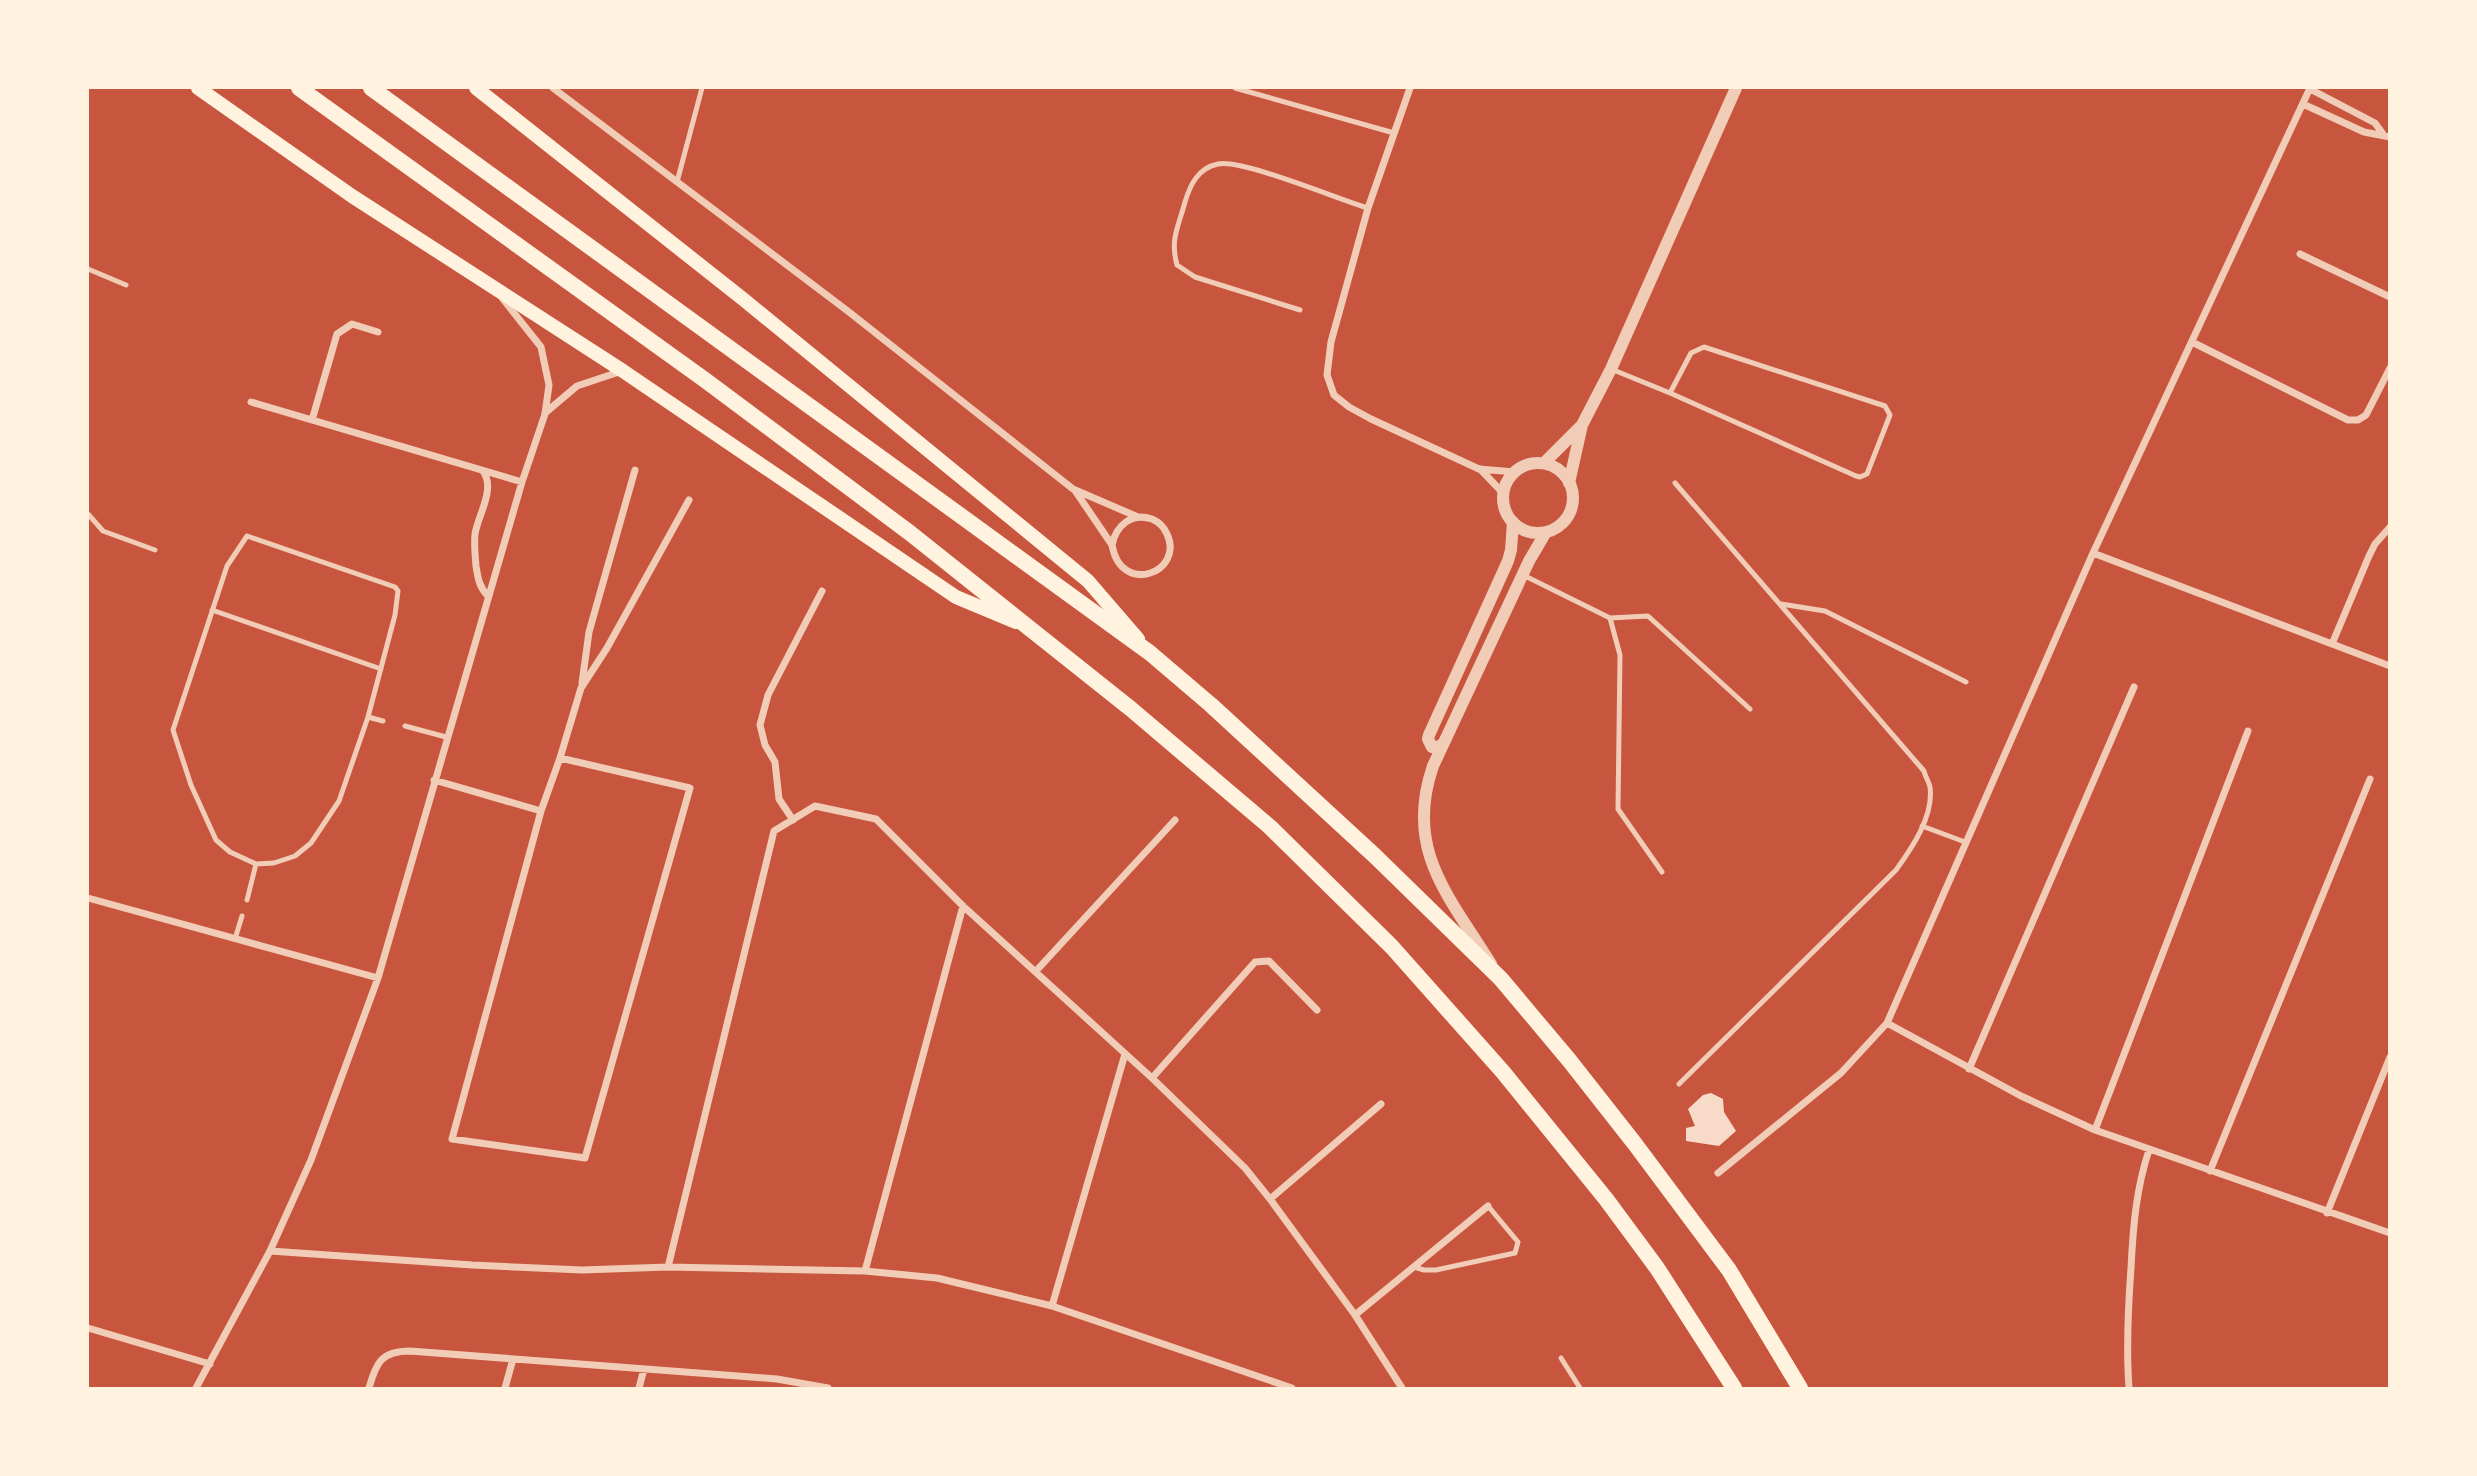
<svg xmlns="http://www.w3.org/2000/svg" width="2477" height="1476" viewBox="0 0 2477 1476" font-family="Roboto,sans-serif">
<rect width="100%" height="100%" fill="#c8553d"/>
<path fill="#f7dbc8" d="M1711,1093l12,6 1,13 12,19 -17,15 -33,-5v-13l9,-2 -7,-17 15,-14z"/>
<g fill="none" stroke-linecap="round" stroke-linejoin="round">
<path stroke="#f1ccb7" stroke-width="5" d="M1235,88l159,45
M677,182l25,-94
M88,269l38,16
M1300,310l-105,-33 -18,-12c-7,-26 1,-37 8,-63 5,-17 13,-34 33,-38 25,-5 119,35 150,44
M1704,347l181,59 5,9 -23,59 -7,3 -4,-1 -186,-83 21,-40z
M1611,369l59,24
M1675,483l249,288c1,5 5,11 6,16 4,29 -18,61 -34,83l-217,214
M88,514l15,17 52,19
M247,536l148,51 3,4 -3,24 -27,102 -29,84 -28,42 -16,13 -21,7 -18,1 -26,-12 -14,-12 -25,-55 -18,-55 54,-164z
M1523,575l87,43 38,-2 102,93
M1781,604l44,7 141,71
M212,610l169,59
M1610,618l10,37 -2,154 44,63
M368,717l15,4
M405,726l41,11
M1922,826l43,16
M247,900l9,-36
M235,939l7,-23
M1414,1267l10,3h12l79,-17 3,-11 -30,-36
M1561,1358l19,30"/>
<path stroke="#f1ccb7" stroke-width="7" d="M553,88l296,224 224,177 65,28
M1410,88l-42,120 -37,134 -4,33 7,20 15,12 22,12 108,50 36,3
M2310,89l65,34 8,11
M2303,104l61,28 26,5
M2300,254l90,43
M2192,342l156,78h10l8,-5 24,-47
M251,402l271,80
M545,413l32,-27 45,-15
M312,420l25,-86 15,-10 26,8
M1480,469l23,24
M483,471c13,18 -5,44 -8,63 -1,11 0,21 1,32 2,12 3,21 12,30
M1076,492l36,53c9,52 73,27 55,-11 -3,-7 -8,-12 -15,-15 -21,-7 -36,7 -40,26
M2093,553l297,113
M2332,644l37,-88 6,-12 15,-17
M582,683l7,-51 46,-162
M560,758l21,-70 26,-40 82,-148
M434,780l107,31 -89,328 133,19 105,-370 -130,-30 -19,53
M793,820l-14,-21 -4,-37 -10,-17 -5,-20 8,-30 54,-104
M88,898l290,80
M1036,971l139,-151
M1887,1023l134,73 74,34 295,103
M1969,1069l165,-382
M1152,1078l103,-116 14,-1 48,49
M2095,1130l153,-399
M2210,1171l160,-392
M1718,1173l123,-100 46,-50 206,-470 217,-465
M1270,1199l111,-95
M2327,1213l63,-156
M270,1251l202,14 110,5 86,-3 197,4 72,7 115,28 240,82
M668,1267l106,-436 41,-25 61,13 87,87 189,172 93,90 25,31 85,116 47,73
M865,1271l98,-365
M1052,1306l73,-252
M1355,1315l133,-109
M88,1328l122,36
M196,1388l74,-137 41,-91 67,-182 144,-496 23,-68 4,-29 -8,-38 -38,-48
M369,1388c7,-25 12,-37 41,-37l367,28 51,9
M505,1388l8,-29
M639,1388l5,-19
M2129,1388c-3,-40 -1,-79 2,-120 2,-40 5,-79 18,-118"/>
<path stroke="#f1ccb7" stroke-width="12" d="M1544,463l38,-38
M1503 498a35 35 0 1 1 70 0a35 35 0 1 1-70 0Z
M1569,483l13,-58 29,-56 125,-281
M1444,743l-7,5 -5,-1 -4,-8 1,-4 79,-174 3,-11 2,-28
M1491,964c-42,-68 -87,-114 -58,-198l96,-205 17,-29"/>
<path stroke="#fff3e0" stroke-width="14" d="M198,88l154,108 271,175 333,226 60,25
M476,88l267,211 345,282 50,58"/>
<path stroke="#fff3e0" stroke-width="16" d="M299,88l406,292 205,153 221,176 139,118 122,120 111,125 103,127 51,69 77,120
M371,88l779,565 61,52 164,151 126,123 68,81 66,84 94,126 71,118"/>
</g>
<rect width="2477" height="1476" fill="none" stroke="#fff3e0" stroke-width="178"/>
</svg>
